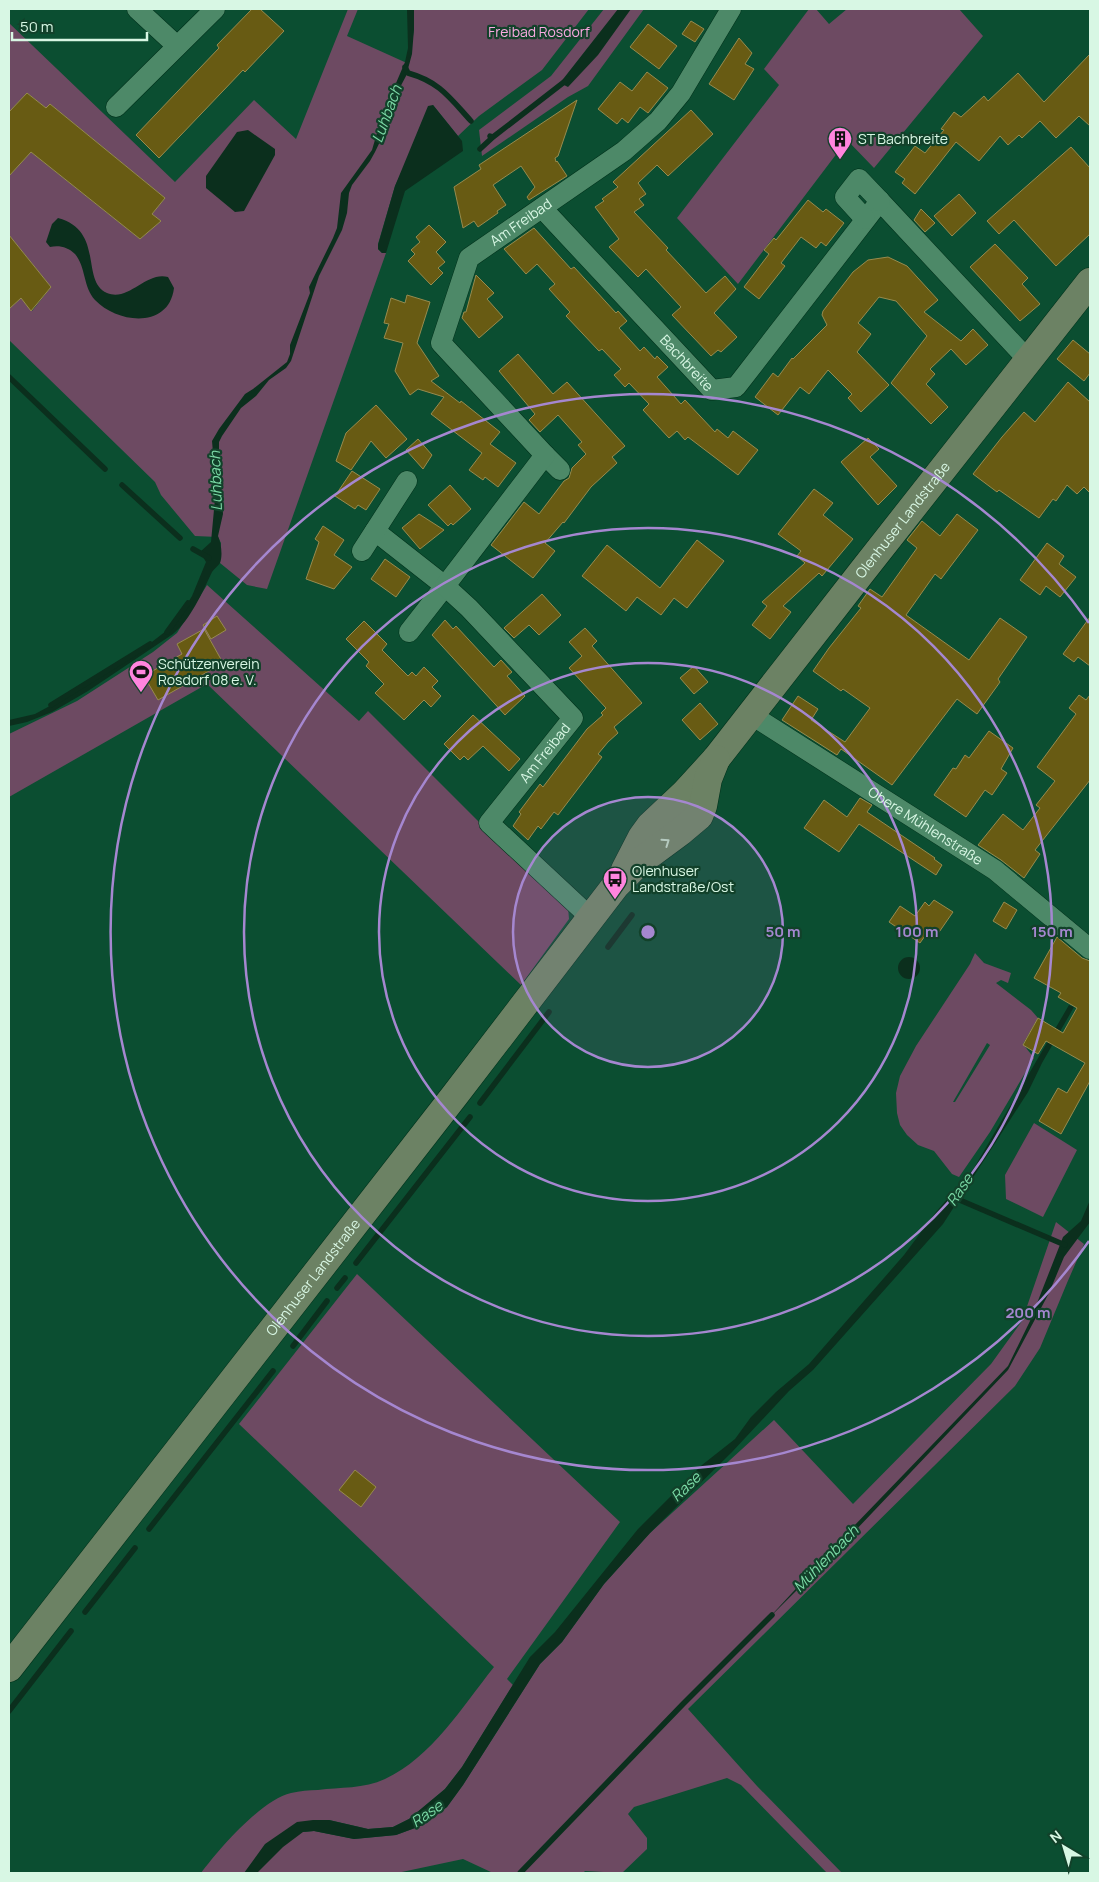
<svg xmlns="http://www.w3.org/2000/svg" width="1099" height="1882" viewBox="0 0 1099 1882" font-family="Manrope,sans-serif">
<rect width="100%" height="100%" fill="#0b4e31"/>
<path fill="#6d4a62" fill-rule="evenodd" d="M348,9h10l-11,27 62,28 5,-35v-20h175l-47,61 -63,46 -21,20 -25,-31 -38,81 -17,58v5l4,4h4l-119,336 -20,-4 -27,-22 1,-20 -3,-6 -23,-1 -34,-41 -6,-13 -146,-142v-31l12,-11 11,13 19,-24 -42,-52v-59l22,-24 109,87 21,-18 -9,-7 13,-16 -115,-94 -4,4 -19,-15 -18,19v-89l166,159 79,-82 42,39z
M604,9h40l-56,77 -20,11 -86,59 -3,-26 72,-54z
M809,9h7l13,15 18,-15h112l24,27 -109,132 -27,-28 -109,144 -61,-66 102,-133 -15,-16z
M207,585l152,136 9,-10 111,111 89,85 1,12 -48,66 -314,-301 -198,113v-63l68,-33 76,-49 24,-19z
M975,953l9,10 27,10 -3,10 -7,-3 -5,3 35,27 7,8 -15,26 11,14 -44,74 -31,45 -7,-3 -18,-23 -16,-6 -11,-10 -7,-10 -3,-12 -1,-20 4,-17 16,-30 54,-82zM987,1043l3,2 -35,57h-2z
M1034,1123l43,27 -34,67 -37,-18 -1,-24z
M1056,1222l28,22 -17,39 -27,65 -25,38 -327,323 69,77 85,87h-15l-86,-88 -14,-7 -93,29 -6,7 19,24v11l-25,24 -37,-2 -2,2h-90l-30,-14 -66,14h-196c18,-24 60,-73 90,-80 9,-2 18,-3 27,-3 22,-3 46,-1 67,-11 47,-22 77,-72 109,-112l-255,-243 118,-150 263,248 -113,157 6,6 -51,82 -17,22 -36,30 -16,8 -25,2 -39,-9 -26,12 11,-1 40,8 42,-4 27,-10 24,-18 16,-22 77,-121 22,-22 42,-58 46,-51 124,-113 79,84 138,-140 31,-43z"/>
<path fill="#0b2f1d" d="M407,9h7v20l-2,25 -6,22 -19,36v15l-12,25 -5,9 -18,24 -3,8 -2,20 -5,17 -23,46 -28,85 -5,7 -17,12 -13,16 -15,12 -19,28 -3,6v9l4,63 -5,22c3,7 5,19 2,27 -2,3 -6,6 -8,9 -10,21 -21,47 -39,62l-85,57 -36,21 -25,10 -18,4v-6l26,-6 46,-25 58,-37 27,-21 10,-9 16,-26 14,-34 -6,-10 11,-10 5,-54 -4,-47 7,-12 26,-35 8,-5 34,-27 3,-8v-9l20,-52 -1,-6 24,-49 4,-10 4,-35 31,-43 10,-34 23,-54 3,-14z
M618,9h13l-33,46 -30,32 -8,-4z
M433,105l29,36 1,10 -58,40 -19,62h-4l-4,-4v-4l17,-59 33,-80z
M248,130l27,19v6l-31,56 -9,1 -29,-24v-12l31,-44z
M58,218c47,13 22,63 49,75 22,9 39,-22 61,-16l6,11c-5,41 -56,36 -79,12 -12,-13 -9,-33 -20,-46 -7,-7 -16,-9 -25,-7l-4,-5 6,-18z
M898 968a11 11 0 1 1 22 0a11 11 0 1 1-22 0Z
M1069,1005l5,2 -32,56 -14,29 -85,132 -130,146 -24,21 -57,61 -82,81 -46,51 -42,58 -22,22 -77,121 -16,22 -24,18 -27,10 -42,4 -40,-8 -11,1 -20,15 -26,26h-13l21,-29 32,-22 16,-2h16l39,9 25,-2 16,-8 36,-30 17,-22 68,-110 25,-25 83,-103 64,-64 33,-26 16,-22 25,-25 33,-28 95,-109 32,-43 38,-44z
M1090,1200v22l-26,35 -15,36 -41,77 -174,183 -67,67 86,-93 155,-161 22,-45 33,-84 18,-16z"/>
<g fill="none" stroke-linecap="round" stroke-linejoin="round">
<path stroke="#0b2f1d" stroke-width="5.5" d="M405,67l3,6c32,9 42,25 63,48
M490,136l3,1 75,-58
M480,149l13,-12
M9,377l96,92
M122,485l58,53
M193,549l16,9
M167,632l21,-29
M51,705l99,-61
M608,947l24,-32
M480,1103l69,-91
M955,1198l110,47
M356,1263l114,-146
M337,1288l8,-10
M293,1346l34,-45
M149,1529l124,-158
M85,1612l50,-64
M9,1711l62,-80
M520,1873l163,-169 89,-89"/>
</g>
<path fill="#685b13" stroke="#978b4e" d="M252,9h8l24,22 -39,41 -2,-2 -84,88 -23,-23 83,-87 -2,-3z
M691,21l13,8 -9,13 -13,-8z
M648,24l29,22 -18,23 -29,-22z
M739,38l13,15 -7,11 9,5 -20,31 -25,-16z
M1090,54v72l-11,-10 -23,22 -16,-17 -18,17 -3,-3 -11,10 -8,-9 -21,25 -23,-19 -41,52 -13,-11 3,-4 -10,-7 20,-26 10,7 19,-23 -3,-1 13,-17 7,5 23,-21 4,5 30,-28 26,29z
M647,72l21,16 -20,25 -8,-6 -12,16 -6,-5 -5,6 -19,-15 22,-27 12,9z
M27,93l19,15 4,-4 115,94 -13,16 9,7 -21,18 -109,-87 -22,24v-64z
M577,100l-19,56 -3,2 1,4 1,-1 10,15 -38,24 -2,-3 8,-10 -14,-21 -28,19 13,20 -9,6 1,2 -20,14 -4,-6 -11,7 -9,-41 27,-18 -2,-4z
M691,110l22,24 -45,42 -11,-11 -19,18 8,11 -7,5 5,6 -10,7 34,36 -2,2 40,43 19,-17 11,13 -22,24 23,24 -16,15 -3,-2 -7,6 -39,-41 9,-8 -35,-38 -8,8 -29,-30 10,-8 -24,-32 9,-6 -2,-2 16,-12 -5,-5z
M1071,147l19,21v66l-34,32 -42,-46 -15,14 -12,-13z
M959,194l17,19 -24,23 -18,-20z
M808,200l15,12 3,-3 18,14 -18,23 -5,-4 -5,6 -15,-11 -20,26 4,3 -26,33 -15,-12 25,-33 -5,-4 10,-12 2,2z
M921,209l14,14 -10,9 -11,-12z
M429,225l17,17 -10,10 9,10 -7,6 5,5 -12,12 -23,-24 7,-7 -4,-4 9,-8 -4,-5z
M534,228l37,41 3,-2 42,46 2,-2 9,10 -8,7 21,23 4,-4 11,12 2,-3 11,11 -11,10 24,27 4,-4 30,32 2,-3 11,9 5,-7 25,19 -20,25 -50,-38 -3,3 -8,-9 -8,7 -26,-28 6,-6 -20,-21 -4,4 -11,-12 7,-6 -19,-20 -3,2 -33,-35 4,-4 -21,-23 6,-5 -18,-20 -11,10 -22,-25z
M9,235l42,52 -20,24 -10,-13 -12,11z
M995,244l33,34 -6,6 18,20 -20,17 -50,-54z
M888,257l19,9 31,34 -14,12 37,29 12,-12 15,16 -22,20 -15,-16 -21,20 5,5 -9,10 22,23 -17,17 -40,-41 36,-47 -31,-35 -17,-4 -21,26 13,11 -14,18 32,33 -28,27 -13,-14 4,-4 -24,-24 -19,24 -9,-7 -22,28 -23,-18 18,-24 5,4 14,-19 1,1 34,-34 -5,-10 1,-4 30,-39 15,-12z
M476,275l18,18 -7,6 16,18 -24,21 -17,-20 2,-6h2z
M407,295l23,7 -13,41 22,33 -8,5 29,22 1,-2 39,31 -10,12 26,19 -18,24 -13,-10 -2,3 -14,-10 13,-17 -51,-39 13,-17 -26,-8 -8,6 -15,-24 8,-28 -19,-5 5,-14 -5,-1 7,-25 14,5z
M1073,340l17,14v19l-6,8 -27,-22z
M518,354l35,40 14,-12 58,64 -13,11 5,6 -26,24 -27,36 -1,-1 -18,21 10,8 -22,27 -42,-33 33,-43 15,12 25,-33 5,-3 3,-10 14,-14 -8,-9 4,-3 -24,-27 -18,17 -11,-12 6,-6 -36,-43z
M1068,382l22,20v91l-6,-6 -7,7 -10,-9 -11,16 -3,-2 -14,19 -40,-28 -2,2 -24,-18 29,-37 22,-25 11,10z
M376,405l31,34 -21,19 -15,-17 -20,29 -15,-9 10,-28z
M868,438l11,11 -9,8 27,29 -19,19 -37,-43z
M418,439l14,16 -9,14 -17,-19z
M352,471l28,18 -14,21 -8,-5 -3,4 -20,-13z
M450,485l21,24 -18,16 -2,-2 -3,3 -20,-21z
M814,489l19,14 -10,12 30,24 -31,37 -3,-3 -36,33 8,6 -21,27 -18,-14 15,-19 -5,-4 43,-39 -8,-7 4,-5 -23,-17z
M419,514l25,16 -24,19 -18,-21z
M957,514l21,16 -37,49 -6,-5 -29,41 63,45 31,-42 27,19 -29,42 2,3 -23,32 -20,-15 -65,86 -51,-36 -4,6 -55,-35 16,-24 20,13 -7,11 34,22 25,-34 -27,-19 -2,2 -28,-20 16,-23 32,-40 -3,-2 12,-17 12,8 35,-49 -10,-8 15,-19 18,15z
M323,526l21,14 -10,15 18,12 -18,22 -28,-10 13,-37 -4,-3z
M697,540l27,21 -37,47 -13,-10 -13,17 -24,-18 -11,14 -44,-35 25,-31 53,43z
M1047,543l17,13 -5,8 17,13 -16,20 -14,-11 -6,9 -20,-15z
M385,559l25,18 -14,20 -25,-18z
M542,594l19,21 -22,20 -10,-10 -15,13 -10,-10z
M217,616l9,14 -15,9 -8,-14z
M1090,617v49l-12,-9 -4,5 -11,-8z
M445,620l8,9 3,-3 38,41 7,-7 11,12 -5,4 18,20 -20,19 -73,-80z
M364,621l23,23 -5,6 26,26 4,-4 4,4 8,-9 14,14 -6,6 9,9 -10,11 -7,-7 -20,20 -29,-27 9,-9 -18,-18 3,-4 -23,-23z
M585,628l12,13 -5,5 50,57 -28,24 4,6 -10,9 -10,12 4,3 -44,58 -4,-3 -13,17 -3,-3 -10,14 -15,-14 8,-12 -2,-2 21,-28 3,3 44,-58 16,-14 -2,-2 5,-5 -37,-40 13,-12 -13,-14z
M204,629l19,34 -65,37 -14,-24 38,-22 -5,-10z
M694,666l14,16 -14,12 -14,-16z
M1079,695l7,5 4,-5v85l-55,70 5,4 -16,24 -23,-18 -23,-15 25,-31 20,16 17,-22 -4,-3 19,-24 -18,-14 39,-53 -7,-6z
M700,703l18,21 -18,16 -18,-20z
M473,715l47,44 -11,12 -26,-25 -15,14 -4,-4 -4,4 -16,-16z
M989,731l24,17 -12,21 6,4 -15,22 -7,-5 -19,27 -32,-22 19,-27 3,1 9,-14 4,3z
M860,798l12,7 -5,7 68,46 -1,1 8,6 -6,10 -77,-51 -20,28 -35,-24 20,-28 23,17z
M934,900l19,12 -18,26 -8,-5 -7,10 -31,-21 11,-16 15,10 10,-14 4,4z
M1004,902l13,8 -11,19 -13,-8z
M1057,937l25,21 8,3v120l-29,53 -22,-13 19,-33 9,5 18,-30 -39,-22 -8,13 -15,-9 15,-27 25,15 14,-25 -19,-11 3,-4 -27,-15z
M355,1470l21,17 -15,20 -22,-17z"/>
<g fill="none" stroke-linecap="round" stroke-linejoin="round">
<defs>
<g id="street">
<path d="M137,9l40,37"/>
<path d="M116,107l99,-98"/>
<path id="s1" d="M542,208l170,182 24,-3 144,-186 149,160"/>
<path d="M865,219l-20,-22 14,-18 21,22"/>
<path d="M545,455l15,15"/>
<path d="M375,531l70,55 -36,46"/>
<path d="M362,551l45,-70"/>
<path id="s2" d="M750,714l245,156 95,79"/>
<path id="s3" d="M591,918l-102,-95 84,-105 -104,-110 -24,-22 100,-131 -104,-112 28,-85 155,-107 34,-30 23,-28 50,-84"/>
</g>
<g id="secondary">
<path id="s4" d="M625,870l17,-33 8,-11 35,-33 31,-34 145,-186 229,-291"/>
<path id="s5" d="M9,1668l446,-573 161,-210 22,-22 42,-31 19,-16 4,-10 5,-27 8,-20"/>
</g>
</defs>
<use href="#street" stroke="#00311b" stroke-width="21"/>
<use href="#secondary" stroke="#00311b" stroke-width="29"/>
<use href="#street" stroke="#4d8968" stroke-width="20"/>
<use href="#secondary" stroke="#6c8264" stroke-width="28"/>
</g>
<defs><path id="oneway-chevron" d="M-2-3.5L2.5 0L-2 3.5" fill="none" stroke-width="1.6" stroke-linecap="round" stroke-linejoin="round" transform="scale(1.25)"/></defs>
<use stroke="#b8d4be" href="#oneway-chevron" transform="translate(666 842) rotate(-35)"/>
<circle cx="648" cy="932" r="135" fill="#a587d0" fill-opacity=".12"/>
<g fill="none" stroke="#a587d0" stroke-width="2.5">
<circle cx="648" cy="932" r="135"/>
<circle cx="648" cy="932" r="269"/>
<circle cx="648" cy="932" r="404"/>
<path d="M1089 1241A538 538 0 1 1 1089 623"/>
</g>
<defs>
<symbol id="building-pin" viewBox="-11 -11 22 30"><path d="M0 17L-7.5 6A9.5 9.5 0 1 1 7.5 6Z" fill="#ff85de" stroke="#12412a"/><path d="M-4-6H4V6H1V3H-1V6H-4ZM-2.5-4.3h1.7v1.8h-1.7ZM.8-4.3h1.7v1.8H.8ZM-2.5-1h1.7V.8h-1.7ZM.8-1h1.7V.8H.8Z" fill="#111"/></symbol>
<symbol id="stadium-pin" viewBox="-11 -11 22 30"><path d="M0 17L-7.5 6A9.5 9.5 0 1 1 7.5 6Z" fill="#ff85de" stroke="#12412a"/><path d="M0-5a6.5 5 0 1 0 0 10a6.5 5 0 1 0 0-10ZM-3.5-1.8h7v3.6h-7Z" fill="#111"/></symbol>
<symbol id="bus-pin" viewBox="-11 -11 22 30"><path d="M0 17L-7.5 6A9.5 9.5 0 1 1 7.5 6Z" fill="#ff85de" stroke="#12412a"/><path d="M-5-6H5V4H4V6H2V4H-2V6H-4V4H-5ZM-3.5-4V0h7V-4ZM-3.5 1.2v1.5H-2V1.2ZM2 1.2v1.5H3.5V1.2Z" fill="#111"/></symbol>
</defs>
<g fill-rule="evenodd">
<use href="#building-pin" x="826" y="125" width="28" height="38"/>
<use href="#stadium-pin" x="127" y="658" width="28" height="38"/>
<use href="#bus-pin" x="601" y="865" width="28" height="38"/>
</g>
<g text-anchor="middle" stroke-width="4.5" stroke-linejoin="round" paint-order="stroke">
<g font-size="14" fill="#fba9e2" stroke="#12412a">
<text x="539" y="37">Freibad Rosdorf</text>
</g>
<g font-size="14" fill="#d8f7e4" stroke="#12412a" text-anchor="start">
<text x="858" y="144">ST Bachbreite</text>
<text x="158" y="669">Schützenverein<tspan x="158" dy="16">Rosdorf 08 e. V.</tspan></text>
<text x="632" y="876">Olenhuser<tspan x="632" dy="16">Landstraße/Ost</tspan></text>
</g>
<g font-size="14" fill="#d8f7e4" stroke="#12412a">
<text dy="5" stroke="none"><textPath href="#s3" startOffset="928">Am Freibad</textPath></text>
<text dy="5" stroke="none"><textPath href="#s1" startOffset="212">Bachbreite</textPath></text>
<text dy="5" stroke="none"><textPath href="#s4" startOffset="448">Olenhuser Landstraße</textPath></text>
<text dy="5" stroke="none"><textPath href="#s3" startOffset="229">Am Freibad</textPath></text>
<text dy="5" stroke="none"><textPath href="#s2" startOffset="208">Obere Mühlenstraße</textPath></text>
<text dy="5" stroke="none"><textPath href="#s5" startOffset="495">Olenhuser Landstraße</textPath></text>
</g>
<g font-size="15" font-style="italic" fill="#7bdaa6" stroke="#12412a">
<text transform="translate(387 114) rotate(-70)" y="5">Luhbach</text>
<text transform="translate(216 481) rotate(-92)" y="5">Luhbach</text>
<text transform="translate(960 1190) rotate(-56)" y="5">Rase</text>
<text transform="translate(686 1487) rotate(-44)" y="5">Rase</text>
<text transform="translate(826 1559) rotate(-46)" y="5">Mühlenbach</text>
<text transform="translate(427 1814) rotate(-35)" y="5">Rase</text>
</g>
</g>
<circle cx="648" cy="932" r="8" fill="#a587d0" stroke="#12412a" stroke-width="2.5"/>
<g font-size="15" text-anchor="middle" font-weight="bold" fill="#a587d0" stroke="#12412a" stroke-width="4.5" stroke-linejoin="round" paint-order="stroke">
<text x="783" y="937">50 m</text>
<text x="917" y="937">100 m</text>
<text x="1052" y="937">150 m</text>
<text x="1028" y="1318">200 m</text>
</g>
<rect width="1099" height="1882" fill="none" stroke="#d8f7e4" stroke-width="20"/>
<g transform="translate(1064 1847) rotate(322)" stroke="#12412a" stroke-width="4" paint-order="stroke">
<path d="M0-4L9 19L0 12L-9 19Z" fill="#d8f7e4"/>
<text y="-8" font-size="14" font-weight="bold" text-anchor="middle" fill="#d8f7e4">N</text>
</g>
<path d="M12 32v8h135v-8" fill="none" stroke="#d8f7e4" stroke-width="2.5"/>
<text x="20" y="32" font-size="15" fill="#d8f7e4" stroke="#12412a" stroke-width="4" paint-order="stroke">50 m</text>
</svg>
